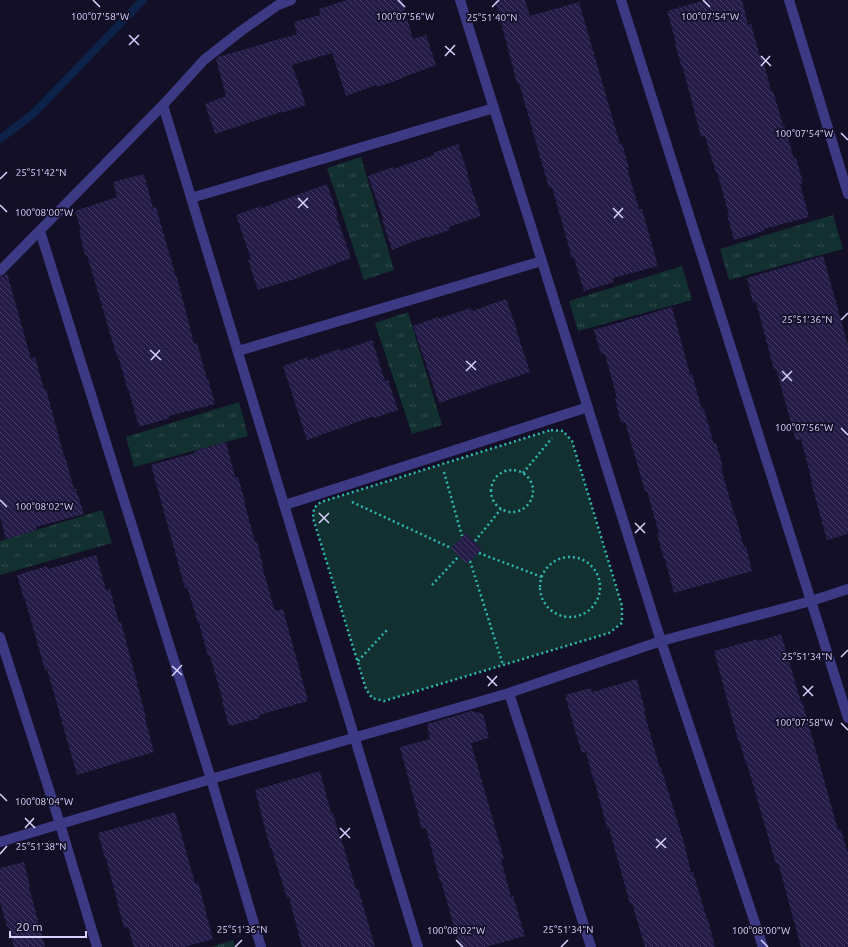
<svg xmlns="http://www.w3.org/2000/svg" width="848" height="947" viewBox="0 0 848 947" font-family="Ubuntu,sans-serif">
<defs>
<pattern id="grass-tufts" width="24" height="20" patternUnits="userSpaceOnUse"><rect width="24" height="20" fill="#12302f"/><path d="M3 7l-1-3M5 7V3M7 7l1-3M15 17l-1-3M17 17v-4M19 17l1-3" fill="none" stroke="#344d4e"/></pattern>
<pattern id="building-back-hatch" width="6" height="6" patternUnits="userSpaceOnUse"><rect width="6" height="6" fill="#241b47"/><path d="M-1 5l2 2M0 0l6 6M5-1l2 2" fill="none" stroke="#433b63"/></pattern>
</defs>
<rect width="100%" height="100%" fill="#130f26"/>
<path fill="url(#grass-tufts)" d="M361,157l33,113 -30,10 -37,-112z
M833,215l10,34 -114,31 -9,-31z
M682,266l10,34 -114,31 -9,-30z
M408,312l34,113 -30,9 -37,-111z
M239,402l9,34 -114,31 -8,-30z
M102,510l10,33 -112,32v-34z
M233,940l2,7h-24z"/>
<path fill="#12302f" d="M551,430l12,1 9,10 50,165v17l-13,10 -225,68 -12,-3 -6,-9 -53,-171 1,-10 7,-6z"/>
<g fill="none" stroke-linecap="round" stroke-linejoin="round">
<path stroke="#0c2248" stroke-width="8" d="M0,139l34,-26 109,-113"/>
</g>
<path fill="url(#building-back-hatch)" d="M347,0h55l11,39 13,-4 10,30 -35,13v1l-24,8 -1,-2 -30,11 -14,-43 -40,12 14,40 -25,8v-1l-66,22 -10,-30 21,-8 -10,-37 2,-2 79,-23 -3,-12 26,-7 -1,-6z
M495,0h30l5,16 49,-14 41,142 2,-1 7,25h-2l12,41h3l16,57 -45,12 1,4 -30,9 -10,-33h-2l-20,-71 -3,1 -30,-105h-2z
M705,0h37l6,25 3,-1 9,32 2,-1 9,36h2l10,34 1,-1 10,35 2,-1 7,25 -3,1 9,33 -45,12v2l-30,9 -7,-25h2l-12,-43 -1,1 -11,-37 -4,1 -18,-69h-1l-7,-24 1,-1 -9,-32z
M458,144l10,30 -1,1 14,41 -32,11 1,3 -24,8 -1,-1 -33,13 -10,-31 1,-1 -15,-42 25,-9v2l41,-14 -1,-2z
M144,174l9,34 3,-1 20,70h1l17,67 3,-1 10,36h1l7,25 -46,12 1,2 -31,9 -10,-36h-1l-10,-35 -1,1 -30,-102h-2l-6,-24 2,-1 -6,-19 42,-14 -4,-15z
M327,184l11,31h-2l15,43 -56,21 -37,11 -10,-30 3,-1 -15,-44 25,-9v2z
M823,256l25,89v189l-21,6 -16,-58h1l-11,-43 -5,2 -20,-72 -2,1 -18,-68 -3,1 -6,-25z
M7,273l24,86 4,-2 9,32h2l18,67h1l9,33h2l8,25 -48,13 1,3 -31,9 -6,-22v-240l4,-1z
M506,299l11,30h-1l14,43 -91,31 -26,-77 25,-9v2l32,-11 2,3z
M672,307l18,67h2l10,36 2,-1 10,35 2,-1 7,24 -2,1 13,46h1l9,33 2,-1 6,25 -78,22 -9,-34h-1l-7,-25h2l-12,-43h-2l-20,-69 -4,1 -6,-25h2l-12,-44h-4l-7,-24z
M372,340l13,41 3,-1 10,30 -24,8v-2l-67,24 -24,-74 25,-9 1,3 30,-11 1,2z
M226,442l9,35h3l7,24h-1l11,41 2,-1 6,25h-1l13,45 8,-2 25,92 -49,14 1,3 -31,8 -7,-25h1l-13,-45h-2l-9,-33h-1l-11,-36 -2,1 -34,-123 44,-12v-2z
M466,533l16,16 -15,15 -16,-16z
M96,555l10,35 4,-1 9,34 2,-1 16,60v1l9,35h-1l9,34 -77,23 -30,-106 -2,1 -20,-71h-1l-7,-24 30,-9 1,3z
M781,634l20,68 1,-1 36,129h3l7,23v94h-47l-23,-84 -2,1 -29,-100h-1l-7,-24h-1l-24,-89 44,-12 1,2z
M637,679l8,32h-1l16,58 1,-1 24,78 6,27 2,-1 14,47h1l7,28h-70l-13,-44 -2,1 -21,-76h-2l-13,-49h-1l-7,-27 -4,1 -8,-26 -9,-32 26,-7 1,4z
M472,711l11,3 6,24 -18,5 33,116 -3,1 10,37 2,-1 12,40 -39,11h-26l-19,-66h-1l-14,-53 -4,1 -22,-82 30,-8 -3,-15z
M320,771l11,42h2l7,25h1l15,51 2,-1 17,59h-73l-13,-50 -2,1 -16,-51h-1l-15,-57z
M175,812l20,71 3,-1 15,57 -29,8h-50l-6,-20 -4,1 -18,-70h-1l-7,-25z
M24,862l6,24 -1,1 16,60h-31l-6,-21 -1,1 -7,-25v-34z"/>
<g fill="none" stroke-linecap="round" stroke-linejoin="round">
<path stroke="#2fb8b0" stroke-width="2.5" stroke-dasharray="2 3" stroke-linecap="butt" d="M551,430l12,1 9,10 50,165v17l-13,10 -225,68 -12,-3 -6,-9 -53,-171 1,-10 7,-6z
M491 491a21 21 0 1 1 42 0a21 21 0 1 1-42 0Z
M444,472l18,64
M523,473l29,-35
M352,502l99,46
M475,541l26,-32
M479,553l63,24
M540 587a30 30 0 1 1 60 0a30 30 0 1 1-60 0Z
M470,561l33,104
M432,585l27,-29
M358,661l29,-31"/>
<path stroke="#3d3a85" stroke-width="10" d="M460,0l201,641 102,306
M621,0l227,718
M789,0l59,194
M163,105l255,842
M191,198l303,-90
M40,231l171,548 50,168
M0,271l163,-166 41,-45 37,-29 37,-26 13,-5
M238,351l304,-90
M285,505l303,-98
M0,637l60,187 37,123
M509,693l82,254
M0,842l211,-63 298,-86 152,-52 150,-40 37,-12"/>
</g>
<path fill="none" stroke="#d9d4ff" stroke-width="1.5" d="M93,0l7,7M398,0l7,7M703,0l7,7M492,7l7,-7M129,35l10,10M129,45l10,-10M445,46l10,9M445,56l10,-11M761,56l10,10M761,66l9,-10M841,133l7,7M0,179l7,-7M298,198l10,10M0,205l7,7M298,208l10,-10M613,208l10,10M614,218l9,-10M841,320l7,-7M150,350l11,10M151,360l9,-10M466,361l10,9M466,371l10,-10M782,371l10,10M782,381l10,-10M841,428l7,7M0,500l7,7M319,513l10,10M319,523l10,-10M635,523l10,10M635,533l10,-10M841,657l7,-7M172,666l10,9M172,676l10,-11M487,676l10,10M488,686l9,-10M803,686l10,10M803,696l10,-10M841,723l7,7M0,794l7,7M25,818l10,10M25,828l9,-10M340,828l10,10M340,838l10,-10M656,839l10,9M656,848l10,-10M0,854l7,-8M456,940l7,7M761,940l7,7M235,947l7,-7M561,947l7,-7"/>
<g font-size="10" text-anchor="middle" fill="#d9d4ff" stroke="#130f26" stroke-width="3.5" stroke-linejoin="round" paint-order="stroke">
<text x="100" y="20">100°07'58"W</text>
<text x="405" y="20">100°07'56"W</text>
<text x="710" y="20">100°07'54"W</text>
<text x="492" y="21">25°51'40"N</text>
<text x="804" y="137">100°07'54"W</text>
<text x="41" y="176">25°51'42"N</text>
<text x="44" y="216">100°08'00"W</text>
<text x="807" y="323">25°51'36"N</text>
<text x="804" y="431">100°07'56"W</text>
<text x="44" y="510">100°08'02"W</text>
<text x="807" y="660">25°51'34"N</text>
<text x="804" y="726">100°07'58"W</text>
<text x="44" y="805">100°08'04"W</text>
<text x="41" y="850">25°51'38"N</text>
<text x="242" y="933">25°51'36"N</text>
<text x="568" y="933">25°51'34"N</text>
<text x="456" y="934">100°08'02"W</text>
<text x="761" y="934">100°08'00"W</text>
</g>
<path d="M10 931v6h76v-6" fill="none" stroke="#d9d4ff" stroke-width="2"/>
<text x="16" y="931" font-size="12" fill="#d9d4ff" stroke="#130f26" stroke-width="3" paint-order="stroke">20 m</text>
</svg>
